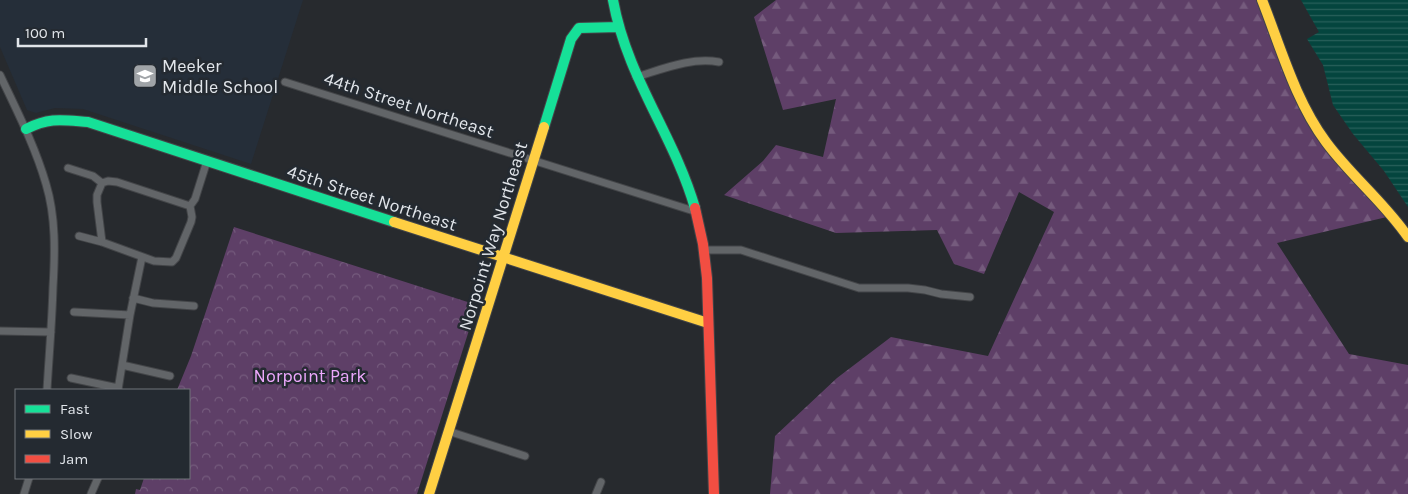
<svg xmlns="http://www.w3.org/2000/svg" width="1408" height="494" viewBox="0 0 1408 494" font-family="Karla,sans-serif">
<defs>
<pattern id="forest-firs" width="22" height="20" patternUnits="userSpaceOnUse" patternTransform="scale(1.25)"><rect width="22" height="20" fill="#5e3f67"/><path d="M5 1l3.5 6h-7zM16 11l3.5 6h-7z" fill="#755b7d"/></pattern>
<pattern id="park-crowns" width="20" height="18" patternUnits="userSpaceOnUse" patternTransform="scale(1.25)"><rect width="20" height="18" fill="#5e3f67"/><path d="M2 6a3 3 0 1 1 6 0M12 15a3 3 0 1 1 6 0" fill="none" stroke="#755b7d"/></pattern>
<pattern id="water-rules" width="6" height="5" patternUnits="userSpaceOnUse" patternTransform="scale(1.25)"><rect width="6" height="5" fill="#04453e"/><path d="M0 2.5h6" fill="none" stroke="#28605a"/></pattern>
</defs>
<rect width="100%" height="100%" fill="#272a2e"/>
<path fill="#252e39" d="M0,0h303l-52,164 -168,-55 -28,-1 -19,5 -9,-3 -27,-63z"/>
<path fill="url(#forest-firs)" d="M776,0h486l64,143 65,73 -114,27 72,111 59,11v129h-638l5,-58 62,-58 54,-41 97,19 66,-144 -35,-20 -35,82 -30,-10 -17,-34 -101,3 -112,-38 39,-34 13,-16 47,12 13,-58 -53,11 -29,-93z"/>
<path fill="url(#park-crowns)" d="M234,227l243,78 -60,189h-282l1,-5 4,1 4,-12h45v-88h-12l14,-34z"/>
<path fill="url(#water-rules)" d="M1301,0h107v207l-24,-36 -31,-37 -20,-29 -10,-40 -16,-26 12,-7z"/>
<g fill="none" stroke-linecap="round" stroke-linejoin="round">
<defs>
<path id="street" d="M0,75c17,36 35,71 46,109 10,33 9,69 7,103 -1,35 -4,69 -6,103
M636,77c27,-8 55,-20 83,-15
M285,82l412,130
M68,168l25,8 9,7
M190,206l5,-7 12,-38
M79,236l23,6 52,19 18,1 4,-4 15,-36 1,-5 -2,-11
M102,242l-5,-40v-7l5,-12 6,-2 9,1 73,24
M705,250h36l118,38h49l17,2 16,4 29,3
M133,298l20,5 41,3
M74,312l56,3
M0,331l51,1
M122,365l48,11
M71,378l47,10
M118,390l12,-75 12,-58
M448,431l77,25
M24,494l5,-16
M91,494l7,-16
M596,494l5,-12"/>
<path id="fast" d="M613,0c14,78 61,135 82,208
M544,127l27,-88 8,-11 40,-1
M26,129c24,-12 36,-9 62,-7l306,100"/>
<path id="slow" d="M1262,0c19,48 33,100 64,142 25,34 58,60 82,95
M394,222l314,101
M429,494l115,-367"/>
<path id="jam" d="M695,208l8,36 4,34 7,216"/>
</defs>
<use href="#street" stroke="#434548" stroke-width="9"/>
<use href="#fast" stroke="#434548" stroke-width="12"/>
<use href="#slow" stroke="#434548" stroke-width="12"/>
<use href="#jam" stroke="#434548" stroke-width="12"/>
<use href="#street" stroke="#626568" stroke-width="7"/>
<use href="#fast" stroke="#16e098" stroke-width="10"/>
<use href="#slow" stroke="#ffcf43" stroke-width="10"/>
<use href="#jam" stroke="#f24e42" stroke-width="10"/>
</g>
<defs>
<symbol id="school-square" viewBox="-11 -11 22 22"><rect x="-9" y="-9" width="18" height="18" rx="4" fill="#a0a4a8" stroke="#242a31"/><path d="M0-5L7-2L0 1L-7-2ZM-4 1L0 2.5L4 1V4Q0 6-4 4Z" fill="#fff"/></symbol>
</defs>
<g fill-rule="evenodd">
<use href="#school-square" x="131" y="62" width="28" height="28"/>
</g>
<g text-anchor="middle" stroke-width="5" stroke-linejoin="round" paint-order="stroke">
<g font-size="18" fill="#e1e5ea" stroke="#242a31" text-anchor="start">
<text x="162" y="72">Meeker<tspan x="162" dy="21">Middle School</tspan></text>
</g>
<g font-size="18" fill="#e1e5ea" stroke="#242a31">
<text transform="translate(409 105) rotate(18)" y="6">44th Street Northeast</text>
<text transform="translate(372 198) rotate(18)" y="6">45th Street Northeast</text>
<text transform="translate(493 236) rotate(-73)" y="6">Norpoint Way Northeast</text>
</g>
<g font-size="18" fill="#eda8fd" stroke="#242a31">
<text x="310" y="382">Norpoint Park</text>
</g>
</g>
<rect x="15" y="389" width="175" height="90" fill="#242a31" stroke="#70757b"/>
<rect x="25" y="405" width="25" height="8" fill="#16e098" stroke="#70757b"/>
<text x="60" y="414" font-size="15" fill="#e1e5ea">Fast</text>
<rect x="25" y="430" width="25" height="8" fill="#ffcf43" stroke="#70757b"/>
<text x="60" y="439" font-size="15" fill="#e1e5ea">Slow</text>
<rect x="25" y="455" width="25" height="8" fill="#f24e42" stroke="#70757b"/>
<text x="60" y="464" font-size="15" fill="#e1e5ea">Jam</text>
<path d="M18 38v8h128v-8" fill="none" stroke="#e1e5ea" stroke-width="2.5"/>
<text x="25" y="38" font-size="15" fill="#e1e5ea" stroke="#242a31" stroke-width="4" paint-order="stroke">100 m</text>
</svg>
